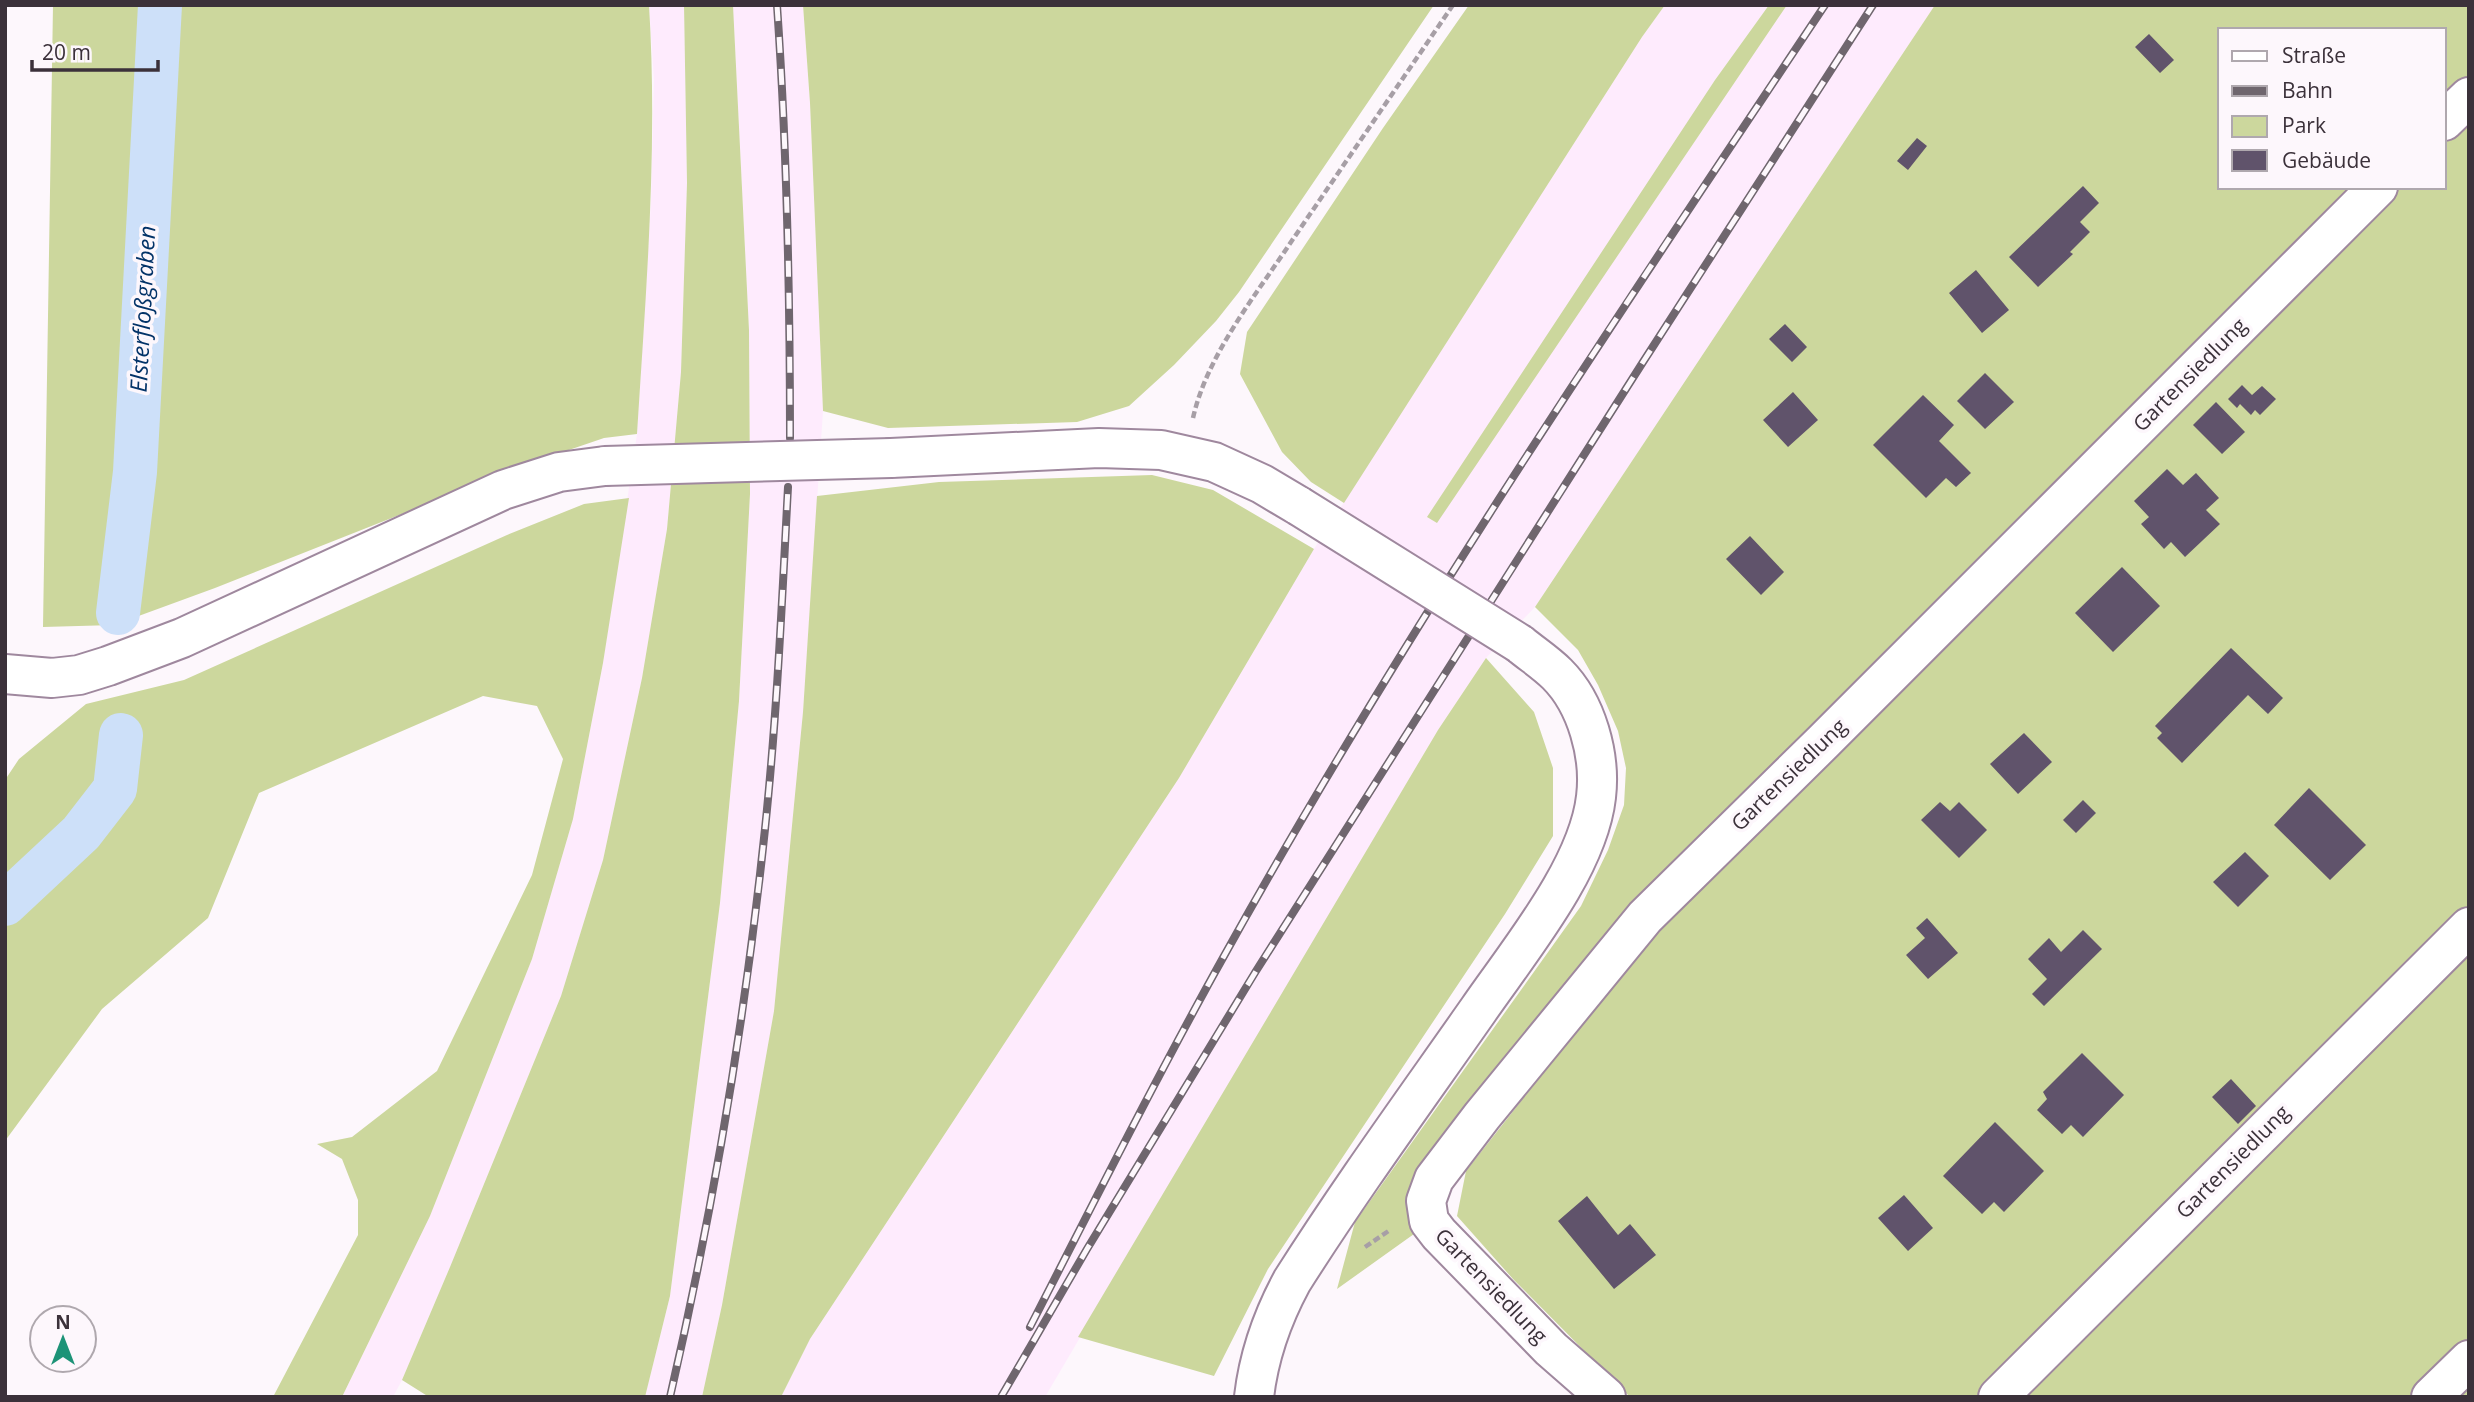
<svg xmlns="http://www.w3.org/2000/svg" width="2474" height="1402" viewBox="0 0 2474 1402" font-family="'Open Sans',sans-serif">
<rect width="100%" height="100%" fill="#fdf7fc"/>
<path fill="#feebfd" d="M649,5h35l3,178 -6,189 -14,157 -25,149 -39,182 -42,136 -111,271 -48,113 -9,17h-51l88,-181 102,-257 41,-140 30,-156 34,-229 14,-233 3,-121z
M733,5h70l7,98 13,308 -20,301 -29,299 -52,294 -20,92h-57l25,-101 50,-393 19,-202 11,-207 -1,-164z
M1665,5h104l-54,75 -278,442 350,-517h148l-400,602 -49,51 -48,72 -393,667h-264l29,-58 369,-561 135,-229 328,-512z"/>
<path fill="#ccd79d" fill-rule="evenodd" d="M53,5h596c9,144 -3,286 -12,429l-33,4 -76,26 -313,124 -101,37 -71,2z
M684,5h49l16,325 1,164 -11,207 -19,202 -50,393 -25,101h-216l-27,-17 48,-113 111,-271 42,-136 39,-182 25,-149 14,-157 6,-189z
M803,5h631l-195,287 -23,29 -42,44 -45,41 -52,16 -189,6 -65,-17 -13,-308z
M1469,5h196l-23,32 -298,466 -33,-21 -29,-30 -42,-78 7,-42 136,-204z
M1769,5h18l-350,518 -10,-6 288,-437z
M1935,5h534v1392h-839l-117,-118 -56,-63 9,-45 195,-248 115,-160 -357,423 -5,48 -77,55 18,-67 226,-316 27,-56 16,-45 2,-37 -8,-37 -20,-46 -20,-35 -43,-43zM2220,30h224v157h-224z
M1152,475l61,15 101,59 -135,229 -369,561 -29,58h-79l20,-92 52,-294 29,-299 14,-216 122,-14z
M629,498l-26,165 -30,156 -41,140 -102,257 -88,181h-69l85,-162v-35l-16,-41 -25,-15 35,-7 85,-66 95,-196 31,-116 -26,-53 -54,-10 -224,97 -51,125 -106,91 -97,132v-361l14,-21 67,-55 98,-24 323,-145 77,-31z
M1486,658l48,54 19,56v68l-48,78 -237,355 -54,107 -136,-39 360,-607z"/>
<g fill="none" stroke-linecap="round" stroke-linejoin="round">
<path stroke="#cde0f9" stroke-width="44" d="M118,613l17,-141 25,-467
M5,904l76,-71 34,-44 6,-54"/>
</g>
<path fill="#60536b" d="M2149,34l25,26 -14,13 -25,-26z
M1917,138l10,8 -19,24 -11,-9z
M2083,186l16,17 -19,19 10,10 -20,20 3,2 -35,33 -29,-30z
M1976,270l33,40 -27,23 -33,-40z
M1785,324l22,23 -15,15 -23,-23z
M1985,373l29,29 -29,27 -28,-28z
M2242,385l10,10 10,-9 14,13 -16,16 -5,-5 -4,5 -11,-11 -3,4 -9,-9z
M1793,392l25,28 -30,27 -25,-27z
M1923,395l31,30 -15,16 32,32 -15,14 -10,-9 -20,20 -53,-53z
M2216,402l29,30 -23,22 -29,-29z
M2167,469l16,16 13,-12 23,25 -13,12 14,14 -35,33 -14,-15 -7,7 -23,-25 8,-7 -15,-16z
M1750,536l34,36 -23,23 -35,-36z
M2122,567l38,39 -47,46 -38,-39z
M2231,648l52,50 -15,16 -20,-19 -66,68 -25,-25 5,-5 -7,-7z
M2024,733l28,29 -34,32 -28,-30z
M2309,788l57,57 -36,35 -56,-55z
M2083,800l13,13 -20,20 -13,-13z
M1940,802l10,9 9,-9 28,28 -28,28 -38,-38z
M2245,852l24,24 -31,31 -25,-25z
M1927,918l31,35 -30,26 -22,-24 19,-17 -9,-10z
M2083,930l19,19 -58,57 -12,-12 15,-15 -19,-20 21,-21 12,14z
M2082,1053l42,42 -41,42 -12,-12 -9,9 -25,-24 10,-11 -4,-7z
M2231,1079l25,27 -18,18 -26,-27z
M1995,1122l49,49 -40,41 -10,-10 -12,12 -39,-38z
M1904,1195l29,33 -25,23 -30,-33z
M1587,1196l31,39 12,-11 26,31 -42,34 -56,-68z"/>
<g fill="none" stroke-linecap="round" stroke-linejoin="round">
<defs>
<path id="street" d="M2444,121l25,-24
M891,458l208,-10 62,2 53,12 48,22 37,22
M5,674l47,4 27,-3 29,-9 74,-28 321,-148 56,-18 46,-6
M1254,1397c5,-43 18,-79 38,-116 59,-93 124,-182 187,-272 40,-58 109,-141 117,-212 5,-41 -9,-93 -39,-123 -11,-11 -25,-20 -37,-30
M1606,1397l-55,-48 -112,-115 -10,-13 -3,-20 8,-22 48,-63 163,-199 178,-175 555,-555
M1998,1397l471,-470
M2431,1397l38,-37"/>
</defs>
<use href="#street" stroke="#9f889e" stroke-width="42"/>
<path stroke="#a79fa6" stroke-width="4.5" stroke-dasharray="7 3.5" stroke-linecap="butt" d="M1193,418c14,-63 63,-123 98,-176 54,-79 108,-158 162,-237
M1365,1247l25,-17"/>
<use href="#street" stroke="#fff" stroke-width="38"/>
<defs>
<path id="rail" d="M777,5c10,145 13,289 13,433
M1030,1327c64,-125 126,-249 194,-371 182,-328 393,-639 601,-951
M670,1397c43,-187 75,-377 95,-568 12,-114 17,-228 23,-342
M1001,1397l86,-148 169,-278 387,-609 230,-357"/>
</defs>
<use href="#rail" stroke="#6f666e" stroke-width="8"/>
<use href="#rail" stroke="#fdf7fc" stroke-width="5" stroke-dasharray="16" stroke-linecap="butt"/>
<defs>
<path id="street-bridge" d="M605,466l286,-8
M1299,506l221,138"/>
</defs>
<use href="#street-bridge" stroke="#9f889e" stroke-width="42" stroke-linecap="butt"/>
<use href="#street-bridge" stroke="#fff" stroke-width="38"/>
</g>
<g text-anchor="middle" stroke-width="7" stroke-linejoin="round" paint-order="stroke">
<g font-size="21" fill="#3b313a" stroke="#fdf7fc">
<text transform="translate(2190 375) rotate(-45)" y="7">Gartensiedlung</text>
<text transform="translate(1789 775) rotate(-44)" y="7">Gartensiedlung</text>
<text transform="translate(2233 1162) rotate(-45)" y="7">Gartensiedlung</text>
<text transform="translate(1491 1286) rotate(46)" y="7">Gartensiedlung</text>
</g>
<g font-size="23" font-style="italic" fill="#033368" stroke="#fdf7fc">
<text transform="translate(143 309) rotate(-87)" y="8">Elsterfloßgraben</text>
</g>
</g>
<rect width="2474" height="1402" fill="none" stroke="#3b313a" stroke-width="14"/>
<rect x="2218" y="28" width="228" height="161" fill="#fdf7fc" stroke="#afa8ae" stroke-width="2"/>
<rect x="2232" y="51" width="35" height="10" fill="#ffffff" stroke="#afa8ae" stroke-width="2"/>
<text x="2282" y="63" font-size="21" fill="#3b313a">Straße</text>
<rect x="2232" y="86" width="35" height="10" fill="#6f666e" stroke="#afa8ae" stroke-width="2"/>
<text x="2282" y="98" font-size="21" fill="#3b313a">Bahn</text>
<rect x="2232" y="116" width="35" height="21" fill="#ccd79d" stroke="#afa8ae" stroke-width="2"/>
<text x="2282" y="133" font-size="21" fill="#3b313a">Park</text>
<rect x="2232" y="150" width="35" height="21" fill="#60536b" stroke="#afa8ae" stroke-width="2"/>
<text x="2282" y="168" font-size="21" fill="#3b313a">Gebäude</text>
<g transform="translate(63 1339)"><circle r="33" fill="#fdf7fc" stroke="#afa8ae" stroke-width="2"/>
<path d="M0-5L12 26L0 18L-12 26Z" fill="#1d9377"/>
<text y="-10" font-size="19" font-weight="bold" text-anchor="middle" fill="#3b313a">N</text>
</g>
<path d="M32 60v10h126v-10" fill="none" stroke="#3b313a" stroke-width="3.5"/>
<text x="42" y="60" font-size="21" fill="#3b313a" stroke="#fdf7fc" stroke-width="5" paint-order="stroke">20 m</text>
</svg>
